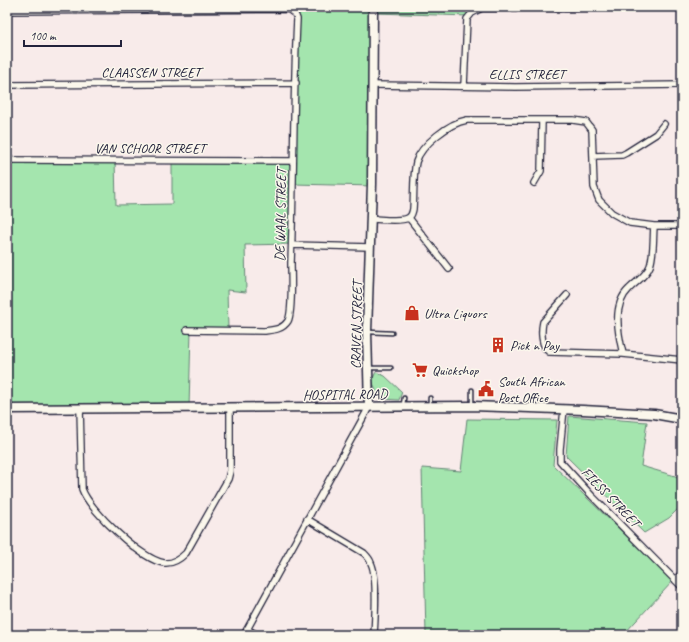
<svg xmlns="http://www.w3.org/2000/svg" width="689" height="642" viewBox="0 0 689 642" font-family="Caveat,sans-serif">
<rect width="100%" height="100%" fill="#f8ebea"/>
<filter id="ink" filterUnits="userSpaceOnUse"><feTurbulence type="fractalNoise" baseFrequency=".025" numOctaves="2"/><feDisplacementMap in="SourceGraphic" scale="8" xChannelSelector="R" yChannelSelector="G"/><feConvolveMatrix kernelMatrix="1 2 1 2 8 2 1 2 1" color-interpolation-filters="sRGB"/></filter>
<g filter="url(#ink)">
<path fill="#a4e5ae" stroke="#638474" d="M7,7h472l-10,9 -93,-3 -3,173 -79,-2 -1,60 -48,1 1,47 -19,-2 1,39 -37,1 -2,78h-182v-250h108l1,47 56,-1v-45h123l3,-140 -10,-11 -281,1z
M376,372l9,4 17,16 -3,8 -17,-1 -5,-5 -5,-14z
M569,416l78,6 -6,44 41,12v27l-13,13 -25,15 -78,-77z
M467,419l90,1 -4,45 120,116 -50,54h-197l-4,-167 39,3z"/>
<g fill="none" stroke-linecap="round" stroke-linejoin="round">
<defs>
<path id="lane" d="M368,332l24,1
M370,368h21
M430,398v8
M472,404v-14
M403,405l1,-7"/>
<path id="street" d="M604,7h33
M7,11l281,-2 7,5 2,5c-4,81 -3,163 -6,244 0,13 2,48 -3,58 -6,9 -15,9 -24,10l-77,-1
M7,85l289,-2
M373,85l142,2 167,-2
M464,86l3,-67 5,-6 10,-5 98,-1
M593,156l29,-1 4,-2 30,-19 8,-10
M7,160l286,1
M534,183l7,-12 1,-50
M409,218l40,51
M371,219c9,0 30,3 37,-1 4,-2 4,-5 5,-9 1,-13 0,-34 3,-47 5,-17 33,-39 51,-42h106l13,2 6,8 2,57 5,13 13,13 18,10 24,3h28
M292,245l78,2
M567,295l-24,27c-2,9 -2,24 6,30l74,2 59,6
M623,354c-5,-21 -11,-49 6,-65 8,-8 17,-13 21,-23 4,-12 3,-27 4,-40
M80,408l2,81c7,21 60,71 82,74 9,1 16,-4 22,-10l42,-74 2,-8v-63
M564,409l-4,40v12l32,35 90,91
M307,519l57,34c3,3 6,6 7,10 7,14 4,55 3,72
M675,580l7,-7
M247,629l10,6
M244,635l125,-228"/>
<path id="secondary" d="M369,407l-2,-75 5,-148 1,-177
M7,409l465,-3 111,4 71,4 28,5"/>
</defs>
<use href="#lane" stroke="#22223b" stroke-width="5.5"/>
<use href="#street" stroke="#22223b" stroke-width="8"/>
<use href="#secondary" stroke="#22223b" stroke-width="11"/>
<use href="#lane" stroke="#fbf7ec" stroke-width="2.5"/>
<use href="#street" stroke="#fbf7ec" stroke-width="5.5"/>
<use href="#secondary" stroke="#fbf7ec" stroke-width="8"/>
</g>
</g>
<defs>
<symbol id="shop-bare" viewBox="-9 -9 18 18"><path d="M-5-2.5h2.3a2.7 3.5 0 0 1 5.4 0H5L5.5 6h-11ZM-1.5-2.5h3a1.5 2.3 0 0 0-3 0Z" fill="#c8321e" stroke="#fbf7ec" stroke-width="2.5" paint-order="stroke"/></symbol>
<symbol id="building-bare" viewBox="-9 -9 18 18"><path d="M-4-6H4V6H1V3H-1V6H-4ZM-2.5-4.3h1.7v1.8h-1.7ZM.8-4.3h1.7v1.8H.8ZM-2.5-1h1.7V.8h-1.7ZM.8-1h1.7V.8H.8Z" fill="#c8321e" stroke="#fbf7ec" stroke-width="2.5" paint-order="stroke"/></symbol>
<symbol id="supermarket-bare" viewBox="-9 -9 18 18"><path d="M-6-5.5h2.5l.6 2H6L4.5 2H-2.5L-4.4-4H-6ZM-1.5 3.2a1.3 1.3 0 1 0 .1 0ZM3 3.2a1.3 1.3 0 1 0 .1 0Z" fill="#c8321e" stroke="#fbf7ec" stroke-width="2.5" paint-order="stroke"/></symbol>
<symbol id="civic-bare" viewBox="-9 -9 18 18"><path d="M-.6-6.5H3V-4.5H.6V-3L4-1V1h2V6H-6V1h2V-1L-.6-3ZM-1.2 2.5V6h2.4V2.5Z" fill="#c8321e" stroke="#fbf7ec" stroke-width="2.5" paint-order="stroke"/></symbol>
</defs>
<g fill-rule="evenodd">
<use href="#shop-bare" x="401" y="302" width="22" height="22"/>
<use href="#building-bare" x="487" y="334" width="22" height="22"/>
<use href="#supermarket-bare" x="409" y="359" width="22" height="22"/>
<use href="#civic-bare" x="475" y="378" width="22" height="22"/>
</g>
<g text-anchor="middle" stroke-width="3" stroke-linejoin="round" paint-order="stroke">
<g font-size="14" fill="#22223b" stroke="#fbf7ec">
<text x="151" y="77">CLAASSEN STREET</text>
<text x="527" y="79">ELLIS STREET</text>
<text x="150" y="153">VAN SCHOOR STREET</text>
<text transform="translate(280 215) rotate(-89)" y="5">DE WAAL STREET</text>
<text transform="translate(356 325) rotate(-89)" y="5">CRAVEN STREET</text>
<text transform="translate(345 394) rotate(-1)" y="5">HOSPITAL ROAD</text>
<text transform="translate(611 497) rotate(46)" y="5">FIESS STREET</text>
</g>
<g font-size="14" fill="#22223b" stroke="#fbf7ec" text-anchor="start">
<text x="424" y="318">Ultra Liquors</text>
<text x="510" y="350">Pick n Pay</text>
<text x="432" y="375">Quickshop</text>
<text x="498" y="386">South African<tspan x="498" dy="16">Post Office</tspan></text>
</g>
</g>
<rect width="689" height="642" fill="none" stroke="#fbf7ec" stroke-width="24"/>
<rect x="12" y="12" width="665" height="618" fill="none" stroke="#22223b" stroke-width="1.5" filter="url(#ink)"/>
<path d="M24 40v6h97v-6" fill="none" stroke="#22223b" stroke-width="2"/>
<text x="30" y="40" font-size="12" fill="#22223b" stroke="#fbf7ec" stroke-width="3" paint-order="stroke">100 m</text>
</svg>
